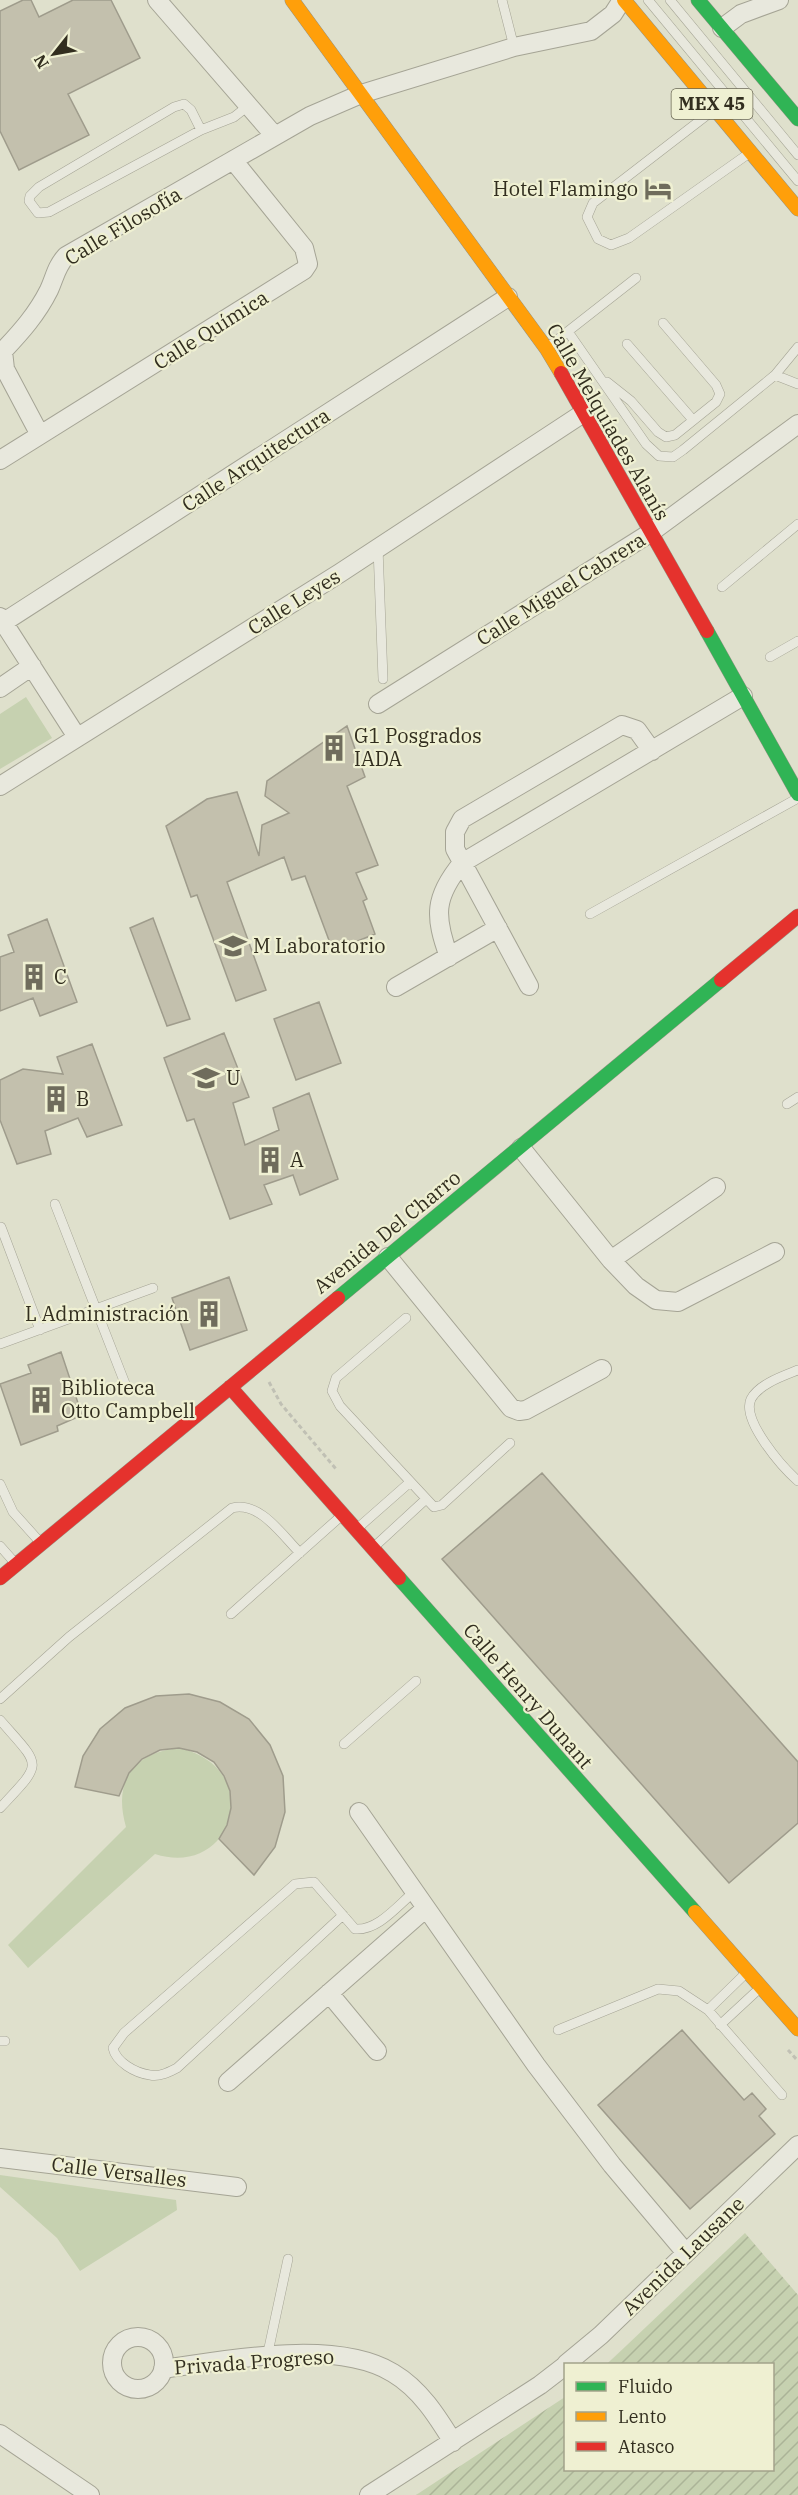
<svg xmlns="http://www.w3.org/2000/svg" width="798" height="2495" viewBox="0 0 798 2495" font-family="'IBM Plex Serif',serif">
<defs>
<pattern id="garden-furrows" width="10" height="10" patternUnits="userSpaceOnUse" patternTransform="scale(1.5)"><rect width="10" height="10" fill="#c6d1b0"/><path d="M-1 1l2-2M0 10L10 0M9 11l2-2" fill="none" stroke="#abb497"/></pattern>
</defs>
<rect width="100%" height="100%" fill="#dfe0cc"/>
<path fill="#c6d1b0" d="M26,697l26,41 -52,31v-55z
M179,1748c88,20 55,131 -24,106l-127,114 -20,-23 118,-118c-13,-45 6,-74 53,-79z
M0,2175l176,25 1,10 -97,61 -23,-33 -57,-51z"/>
<path fill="url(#garden-furrows)" d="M745,2233l53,62v200h-382l149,-98 1,73h206v-106h-165z"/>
<path fill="#c3c0ad" stroke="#9f9c8c" stroke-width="1.5" d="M23,0h8l8,17 34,-17h38l29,58 -72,36 21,41 -70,35 -19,-39v-120z
M347,726l18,51 -18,9 31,79 -22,8 11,26 -4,2 12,33 -42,17 -28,-75 -13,4 -8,-23 -57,25 39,108 -30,11 -39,-106 -6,2 -25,-71 41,-27 30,-7 22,64 3,-31 27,-12 -24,-17 2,-15z
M153,918l37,101 -23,7 -37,-98z
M47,919l30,83 -37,14 -7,-18 -33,13v-54l14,-5 -6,-17z
M319,1002l22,61 -45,17 -22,-61z
M224,1033l25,64 -16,6 12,42 34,-15 -6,-22 36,-15 29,86 -38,16 -7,-20 -29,10 8,19 -42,15 -36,-100 -7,2 -23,-63z
M92,1044l30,81 -35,12 -9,-19 -33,13 6,23 -34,10 -17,-44v-40l23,-11 40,5 -6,-17z
M229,1277l18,53 -57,20 -18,-52z
M61,1352l21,63 -25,11 1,5 -37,14 -21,-61 31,-11 -3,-8z
M542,1473l256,289v61l-69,60 -287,-324z
M189,1694l31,8 29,17 21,26 13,31 2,36 -10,35 -21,28 -35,-36 8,-14 4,-17 -1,-17 -6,-15 -10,-14 -17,-10 -18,-4 -19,2 -18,9 -13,14 -10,23 -44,-9 8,-31 17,-27 25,-21 31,-12z
M682,2030l62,70 8,-7 14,16 -7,7 16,18 -85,75 -92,-104z"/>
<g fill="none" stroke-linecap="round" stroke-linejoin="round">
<defs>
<path id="lane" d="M502,0l12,47
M648,0l150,181
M670,0l128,155
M711,112l-118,91 -6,14 11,22 13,6 18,-7 119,-84
M201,130l-10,-20 -7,-6 -10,3 -135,80 -9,9 -1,5 9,12 11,-1 152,-82 33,-13 14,-11
M569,333l77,111 13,12 14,1 10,-7 92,-75 23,9
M627,344l66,76
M548,347l88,-69
M775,375l23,-28
M607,382l24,19 27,31 8,5 9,-2 41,-33 4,-8 -4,-9 -53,-62
M378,548l5,131
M722,587l76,-63
M770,657l28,-16
M590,914l208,-116
M787,1104l11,-7
M55,1204l71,182
M1,1227l39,103
M406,1318l-70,60 -4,13 8,15 94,101 8,-2 68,-62
M0,1344l153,-56
M798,1370c-15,6 -39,14 -47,29 -10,21 31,68 47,82
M0,1484l13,28 26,29
M359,1527l50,-44
M0,1546l15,17
M374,1547l51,-47
M231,1614l109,-97
M0,1699l69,-62 163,-129c28,-7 50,27 68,45
M0,1720c42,48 44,41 0,88
M344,1744l72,-63
M343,1915l-166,153c-8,4 -17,9 -27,7 -15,-2 -34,-13 -37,-27l11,-15 171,-149 19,-2 41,47c23,2 43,-24 59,-37
M745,1974l-37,36 74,85
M720,2025l40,-37
M558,2030l100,-41 21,2 29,19
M0,2041h5
M267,2357l21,-98"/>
<path id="street" d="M157,0l117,135
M722,28l19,-14 38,-14
M40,435l-35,-66 -2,-18c18,-19 34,-37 46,-61 6,-13 7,-23 17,-34l244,-140 51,-22 153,-47 77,-16 22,-17 9,-14
M0,460l304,-190 4,-6 -4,-16 -71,-88
M0,617l77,120
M4,622l504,-325
M0,688l32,-22
M378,704l272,-171 148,-109
M0,786l340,-213 245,-161
M449,957c-15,-41 -15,-60 13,-94l281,-167
M529,986l-74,-137v-17l7,-13 160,-94 15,5 15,21
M396,987l102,-59
M521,1148l90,112 25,26 20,14 22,2 97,-50
M388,1257l123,151 8,3 7,-1 76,-41
M611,1260l105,-73
M359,1812l177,253 76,100 74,88
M329,1993l48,58
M228,2082l197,-173
M0,2158l237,29
M112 2363a26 26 0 1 1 52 0a26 26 0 1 1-52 0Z
M566,2364l35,-29 197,-190
M163,2369c66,-9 172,-31 230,4 27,16 44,43 60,69
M0,2434l90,61
M369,2495l171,-110 26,-20"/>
<path id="fast" d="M698,0l100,119
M707,631l91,163
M338,1298l383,-318
M399,1578l296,334"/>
<path id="slow" d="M292,0l254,348 15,25
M624,0l174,209
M695,1912l103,117"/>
<path id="jam" d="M561,373l146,258
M721,980l77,-64
M230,1387l169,191
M0,1578l338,-280"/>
</defs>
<use href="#lane" stroke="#a5a495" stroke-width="10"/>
<use href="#street" stroke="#a5a495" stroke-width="20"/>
<use href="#fast" stroke="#949385" stroke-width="15"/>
<use href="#slow" stroke="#949385" stroke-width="15"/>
<use href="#jam" stroke="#949385" stroke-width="15"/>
<path stroke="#c0c0b4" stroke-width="3" stroke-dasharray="4.5 3" stroke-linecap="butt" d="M269,1382l12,22 55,65
M788,2050l10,11"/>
<use href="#lane" stroke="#e8e8dd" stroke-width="9"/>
<use href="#street" stroke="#e8e8dd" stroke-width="18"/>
<use href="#fast" stroke="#30b455" stroke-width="14"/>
<use href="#slow" stroke="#ff9f0a" stroke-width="14"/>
<use href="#jam" stroke="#e5322d" stroke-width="14"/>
</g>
<defs>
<symbol id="hotel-bare" viewBox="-9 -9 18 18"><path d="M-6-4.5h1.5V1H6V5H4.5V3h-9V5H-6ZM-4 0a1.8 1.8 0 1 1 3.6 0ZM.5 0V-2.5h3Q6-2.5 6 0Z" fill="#6f6c5c" stroke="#eff0d2" stroke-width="2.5" paint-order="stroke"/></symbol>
<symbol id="building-bare" viewBox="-9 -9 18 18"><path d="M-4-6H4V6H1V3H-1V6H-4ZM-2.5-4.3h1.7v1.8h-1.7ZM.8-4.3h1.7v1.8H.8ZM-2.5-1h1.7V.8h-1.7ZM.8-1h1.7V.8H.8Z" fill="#6f6c5c" stroke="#eff0d2" stroke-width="2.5" paint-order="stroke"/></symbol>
<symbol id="school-bare" viewBox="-9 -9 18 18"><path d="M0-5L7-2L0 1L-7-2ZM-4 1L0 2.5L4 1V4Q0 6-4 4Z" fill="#6f6c5c" stroke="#eff0d2" stroke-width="2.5" paint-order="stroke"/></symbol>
</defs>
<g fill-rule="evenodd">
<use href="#hotel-bare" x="639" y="170" width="38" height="38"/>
<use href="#building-bare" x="315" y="729" width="38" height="38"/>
<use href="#school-bare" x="214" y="927" width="38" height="38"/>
<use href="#building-bare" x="15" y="958" width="38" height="38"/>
<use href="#school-bare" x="187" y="1059" width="38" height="38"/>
<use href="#building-bare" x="37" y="1080" width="38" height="38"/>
<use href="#building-bare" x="251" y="1141" width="38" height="38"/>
<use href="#building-bare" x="190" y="1295" width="38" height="38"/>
<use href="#building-bare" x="22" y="1381" width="38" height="38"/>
</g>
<g text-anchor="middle" stroke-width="4.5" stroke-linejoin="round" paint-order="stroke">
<rect fill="#eff0d2" stroke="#6b6855" stroke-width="1.5" x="671.5" y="89" width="81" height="30" rx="4.5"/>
<g font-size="18" font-weight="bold" fill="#322e1f">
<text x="712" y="110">MEX 45</text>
</g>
<g font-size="20" fill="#322e1f" stroke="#eff0d2" text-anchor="start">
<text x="638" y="196" text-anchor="end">Hotel Flamingo</text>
<text x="354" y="743">G1 Posgrados<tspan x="354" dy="23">IADA</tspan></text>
<text x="253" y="953">M Laboratorio</text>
<text x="54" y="984">C</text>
<text x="226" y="1085">U</text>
<text x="76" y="1106">B</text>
<text x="290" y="1167">A</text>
<text x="189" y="1321" text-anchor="end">L Administración</text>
<text x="61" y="1395">Biblioteca<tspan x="61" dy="23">Otto Campbell</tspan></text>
</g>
<g font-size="20" fill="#322e1f" stroke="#eff0d2">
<text transform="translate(123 226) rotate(-31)" y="7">Calle Filosofía</text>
<text transform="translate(211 330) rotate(-32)" y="7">Calle Química</text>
<text transform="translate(608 422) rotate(60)" y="7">Calle Melquíades Alanís</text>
<text transform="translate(256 460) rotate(-33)" y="7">Calle Arquitectura</text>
<text transform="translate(561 589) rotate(-32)" y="7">Calle Miguel Cabrera</text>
<text transform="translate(294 602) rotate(-32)" y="7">Calle Leyes</text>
<text transform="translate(387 1232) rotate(-39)" y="7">Avenida Del Charro</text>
<text transform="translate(528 1696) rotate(49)" y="7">Calle Henry Dunant</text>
<text transform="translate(119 2172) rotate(7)" y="7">Calle Versalles</text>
<text transform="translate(683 2256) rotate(-44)" y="7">Avenida Lausane</text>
<text transform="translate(254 2362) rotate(-4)" y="7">Privada Progreso</text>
</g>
</g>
<rect x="564" y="2363" width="210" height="108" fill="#eff0d2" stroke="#a3a28a" stroke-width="1.5"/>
<rect x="576" y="2382" width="30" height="9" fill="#30b455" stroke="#a3a28a" stroke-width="1.5"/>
<text x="618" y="2393" font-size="18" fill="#322e1f">Fluido</text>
<rect x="576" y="2412" width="30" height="9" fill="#ff9f0a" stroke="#a3a28a" stroke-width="1.5"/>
<text x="618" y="2423" font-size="18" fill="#322e1f">Lento</text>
<rect x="576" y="2442" width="30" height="9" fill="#e5322d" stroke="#a3a28a" stroke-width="1.5"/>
<text x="618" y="2453" font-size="18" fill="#322e1f">Atasco</text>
<g transform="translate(54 54) rotate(239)" stroke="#eff0d2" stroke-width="4.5" paint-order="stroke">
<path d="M0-4.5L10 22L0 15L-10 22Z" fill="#322e1f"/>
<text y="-9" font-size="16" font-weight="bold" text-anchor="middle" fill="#322e1f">N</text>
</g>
</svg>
